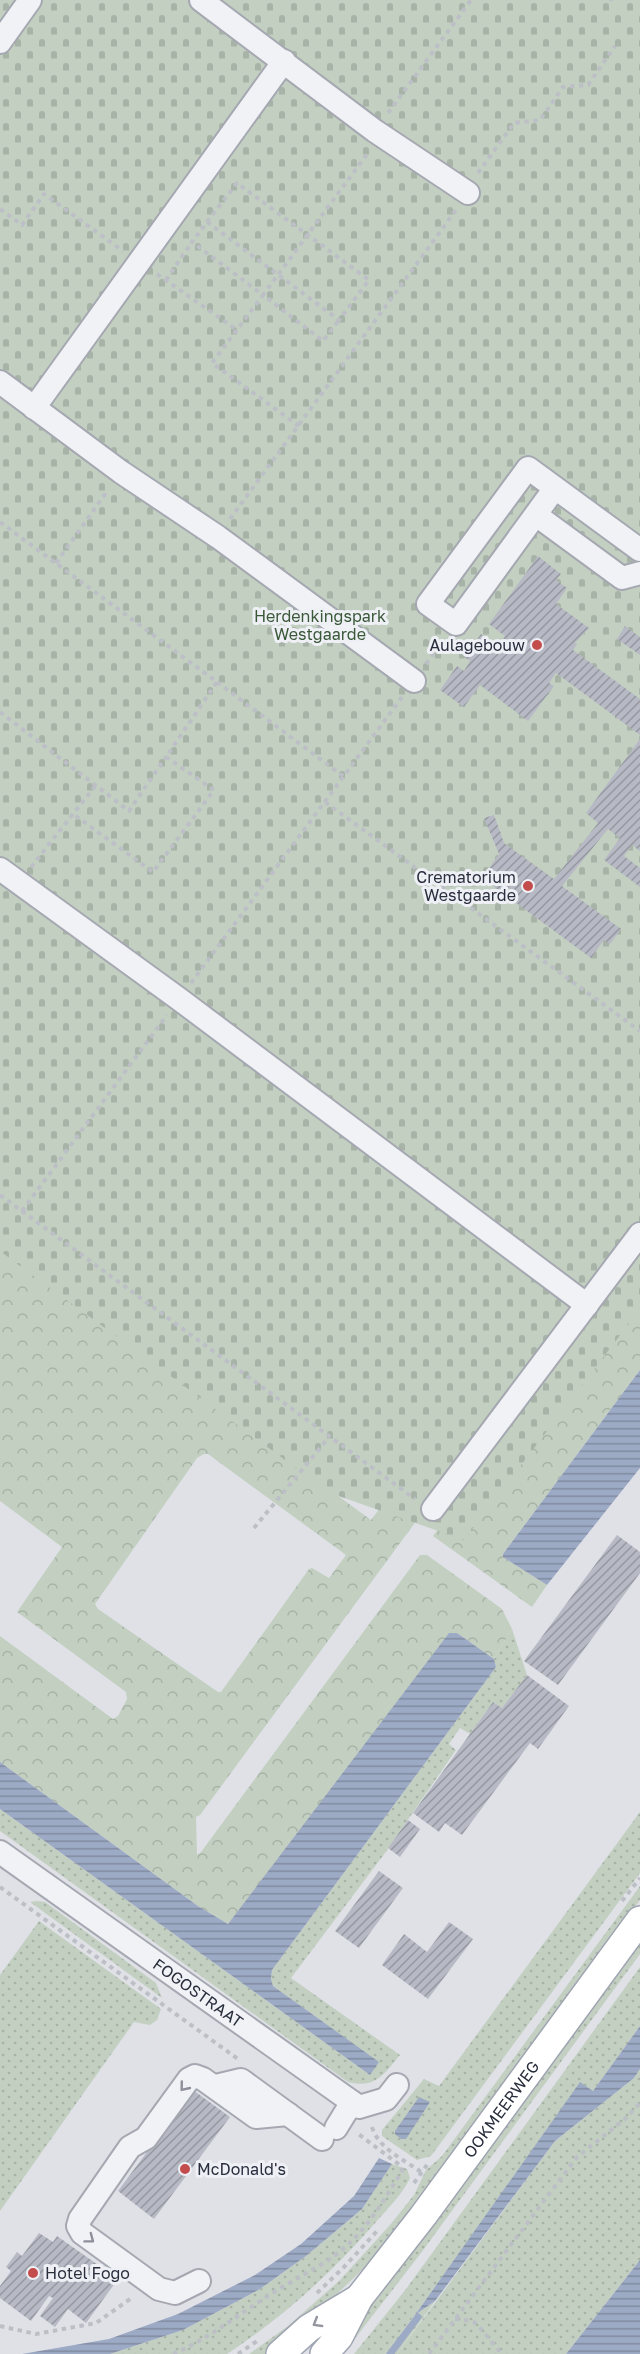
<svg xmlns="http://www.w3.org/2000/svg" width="640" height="2354" viewBox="0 0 640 2354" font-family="'Golos Text',sans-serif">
<defs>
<pattern id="grass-dots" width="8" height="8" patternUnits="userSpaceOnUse" patternTransform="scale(1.5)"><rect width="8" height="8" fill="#c3d0c1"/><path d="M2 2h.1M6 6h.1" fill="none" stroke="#a8b3a7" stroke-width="1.8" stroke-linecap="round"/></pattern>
<pattern id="forest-crowns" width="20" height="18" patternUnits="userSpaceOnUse" patternTransform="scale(1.5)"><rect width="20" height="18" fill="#c3d0c1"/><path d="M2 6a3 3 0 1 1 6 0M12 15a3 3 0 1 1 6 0" fill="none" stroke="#a8b3a7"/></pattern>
<pattern id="wetland-marsh" width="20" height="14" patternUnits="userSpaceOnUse" patternTransform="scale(1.5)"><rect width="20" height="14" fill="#c3d0c1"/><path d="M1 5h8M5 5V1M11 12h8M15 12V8" fill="none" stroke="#a8b3a7"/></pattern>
<pattern id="cemetery-stones" width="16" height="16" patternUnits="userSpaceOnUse" patternTransform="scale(1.5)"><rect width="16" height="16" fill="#c3d0c1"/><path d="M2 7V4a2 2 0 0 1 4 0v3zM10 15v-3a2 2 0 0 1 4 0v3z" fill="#a8b3a7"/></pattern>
<pattern id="water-rules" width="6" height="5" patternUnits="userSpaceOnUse" patternTransform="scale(1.5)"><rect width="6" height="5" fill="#9daac5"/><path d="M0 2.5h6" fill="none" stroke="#808ba1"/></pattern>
<pattern id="building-hatch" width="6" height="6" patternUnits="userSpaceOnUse" patternTransform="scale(1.5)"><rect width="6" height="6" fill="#b7bac4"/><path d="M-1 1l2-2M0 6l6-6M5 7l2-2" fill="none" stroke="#9598a0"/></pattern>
</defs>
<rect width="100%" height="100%" fill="#dfe1e7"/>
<path fill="url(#grass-dots)" d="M512,1629l15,46 -25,33 -9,-6 -23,32 -10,-6 -11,16 7,6 -71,103 -94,125 109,77c-16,19 -24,34 -52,27l-348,-251v-22l370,266 8,-13 -105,-76 -2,-7 1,-9 224,-303 -2,-8z
M640,1812v61l-209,283 -14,4 -35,-24v-6l42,-51 15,7z
M640,1886v14l-253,342 -27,30 -47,45 -48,37h-16l39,-28 51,-45 51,-56 24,-30 12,-25 16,-14z
M37,1901l8,1 111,81 6,15 -132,-96z
M39,1921l122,88 -4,11 -7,5 -16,-3 -134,189v-236z
M640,1938v16l-219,299 -78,101h-9l77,-99z
M640,1967v59l-47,65 -13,-8 -165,232 -31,39h-30l52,-65z
M640,2069v191l-74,94h-169l158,-213 79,-63z
M392,2164l15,5 3,9c-7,16 -23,31 -34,44 -44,51 -93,95 -149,132h-117l73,-24 77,-41 46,-33 56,-47z"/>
<path fill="url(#forest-crowns)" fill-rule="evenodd" d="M0,1247l371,273 21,-28 25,28 -217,295 -4,2 1,38 4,-3 219,-297h7l75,54 10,20 -18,30 -37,-26 -229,291 -30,-18 -198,-144v-126l113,83 5,-3 9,-17 -1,-7 -109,-80 45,-65 -62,-46zM204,1454h4l138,101 -17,23 -17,-10 -3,1 -88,123h-3l-120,-83 -3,-5 102,-146z
M640,1261v109l-137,184v3l44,28 -15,22 -99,-71z"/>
<path fill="url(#wetland-marsh)" d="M435,2301l-38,53h-13l31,-39z"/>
<path fill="url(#cemetery-stones)" d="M0,0h640v1309l-176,231 -134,-47 -330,-242z"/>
<path fill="url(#water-rules)" d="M640,1370v98l-93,117 -44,-28v-3z
M449,1633h8l37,26 2,8 -224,303 -1,9 2,7 106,76 -9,13 -370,-266v-47l198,144 30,18z
M640,2026v43l-6,9 -79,63 -120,160 -20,14 165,-233 13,9z
M419,2097l11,5 -24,37h-5l-6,-5v-3z
M379,2158l13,6 -30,45 -56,47 -46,33 -77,41 -73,24h-88l87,-15 69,-25 77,-39 46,-31 53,-48z
M640,2260v94h-74z"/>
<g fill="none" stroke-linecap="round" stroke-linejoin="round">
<path stroke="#9daac5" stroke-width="7" d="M390,2354l28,-37"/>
</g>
<path fill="url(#building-hatch)" d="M538,556l23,18 -5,6 11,8 -11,16 33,24 -14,15 2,1 -4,6 67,49v36l-84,-62 -7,10 5,3 -26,35 -48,-36 -16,22 -24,-17 17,-24 7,5 6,-10 -6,-4 17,-23 17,12 7,-10 -16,-12z
M625,626l15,11v18l-23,-16z
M640,739v112l-8,-6 -8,11 16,12v19l-36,-27 16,-22 -12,-9 -46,57 59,43 -11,15 -6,-4 -13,18 -109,-80 17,-24 -15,-36 10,-3 10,28 50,36 44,-56 -12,-10z
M617,1535l23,17v21l-82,112 -34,-24z
M527,1675l42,31 -31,43 -8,-6 -68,92 -17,-12 -6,9 -26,-19 80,-111 9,6z
M408,1820l12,9 -20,28 -12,-9z
M379,1871l24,17 -44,60 -24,-17z
M449,1922l24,17 -45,60 -46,-34 22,-31 23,18z
M193,2090l37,27 -76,102 -36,-28z
M39,2233l14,9 4,-6 61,43 -32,44 -18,-14 -13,18 -15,-11 13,-18 -4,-2 -18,25 -31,-23v-12l11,-15 -5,-4 11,-15 5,4z"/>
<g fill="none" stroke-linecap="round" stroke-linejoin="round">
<defs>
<g id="minor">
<path d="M201,0l174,131 93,62"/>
<path d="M0,42l30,-42"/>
<path d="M0,382l121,90 97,65 196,144"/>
<path d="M34,408l250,-347"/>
<path d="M555,488l-99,136 -28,-20 100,-136 112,82"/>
<path d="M536,515l86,63 18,-5"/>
<path d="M0,869l179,130 408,306"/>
<path d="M433,1509l207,-275"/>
<path id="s1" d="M0,1852l359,255 27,-8 11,-14"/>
<path d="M216,2086l25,-6 81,59"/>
<path d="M336,2128l16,-26"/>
<path d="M199,2281l-24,12 -16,-4 -77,-56 -4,-7 2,-7 50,-72 16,-9 43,-59 6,-3 8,3 53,38 32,-3"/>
</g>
<g id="major">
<path d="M280,2354l29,-26 50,-30"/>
<path id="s2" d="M324,2354l15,-17 20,-39 64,-82 217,-296"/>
</g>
</defs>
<use href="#minor" stroke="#a5a8b1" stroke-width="26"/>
<use href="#major" stroke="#9fa4b2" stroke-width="30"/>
<path stroke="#bdbfc6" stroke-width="4" stroke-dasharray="4.5 4.5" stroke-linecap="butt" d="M611,1v-1
M388,113l83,-113
M478,173l36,-50 26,-3 23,-33 25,-2 27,-39
M0,209l22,16 22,-31 79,57
M207,222l30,-39 132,97 -30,40 -132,-98 -15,20 71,53c35,-47 70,-95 105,-142
M157,274l80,56
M166,280l26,-38
M299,426l-87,-63 51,-68 60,46 16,-21
M230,519l226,-309
M0,522l217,160 -51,75 48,33 -61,82 -80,-58
M56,563l52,-73
M426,664l17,-23
M217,682l126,94
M0,712l129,99 37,-54
M325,802l315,229
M31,867l65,-82
M191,983l211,-286
M0,1195l415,304
M22,1211l145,-196
M254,1528l75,-91
M0,1887l238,172
M622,1901l18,-23
M372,2127c6,21 31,32 49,45
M414,2183l13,-18
M317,2293l28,-27 33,-36
M455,2319c7,1 15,1 20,4 4,2 21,25 27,31
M0,2326l36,8 60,-11 37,-26
M173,2354c35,-15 65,-39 98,-60 24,-16 51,-27 73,-46 25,-21 41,-50 58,-77l-1,-5 -44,-33
M238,2354l22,-15
M429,2354l148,-197 48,-38 15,-16"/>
<use href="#minor" stroke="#f1f2f6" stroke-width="22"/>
<use href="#major" stroke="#fff" stroke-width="27"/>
</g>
<defs><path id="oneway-chevron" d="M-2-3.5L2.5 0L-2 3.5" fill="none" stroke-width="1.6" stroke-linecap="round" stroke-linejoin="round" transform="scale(1.5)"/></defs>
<g stroke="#8d909a">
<use href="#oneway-chevron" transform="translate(184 2087) rotate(129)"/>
<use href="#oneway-chevron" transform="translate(90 2239) rotate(37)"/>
</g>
<use stroke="#94969e" href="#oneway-chevron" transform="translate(317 2323) rotate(149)"/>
<g fill="#c34d4d" stroke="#eef0f5" stroke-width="2">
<circle cx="537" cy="645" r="6"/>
<circle cx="528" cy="886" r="6"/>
<circle cx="185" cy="2169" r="6"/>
<circle cx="33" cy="2273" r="6"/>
</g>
<g text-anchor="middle" stroke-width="6" stroke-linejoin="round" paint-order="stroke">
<g font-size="16" fill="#395838" stroke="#eef0f5">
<text x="320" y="622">Herdenkingspark<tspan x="320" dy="18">Westgaarde</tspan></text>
</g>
<g font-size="16" fill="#292e3d" stroke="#eef0f5" text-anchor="end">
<text x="525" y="651">Aulagebouw</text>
<text x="516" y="883">Crematorium<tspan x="516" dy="18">Westgaarde</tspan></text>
<text x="197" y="2175" text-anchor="start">McDonald's</text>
<text x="45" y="2279" text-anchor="start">Hotel Fogo</text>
</g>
<g font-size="16" fill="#292e3d" stroke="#eef0f5">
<text dy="6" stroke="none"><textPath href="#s1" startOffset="243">FOGOSTRAAT</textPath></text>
<text dy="6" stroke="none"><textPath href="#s2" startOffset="303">OOKMEERWEG</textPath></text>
</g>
</g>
</svg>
